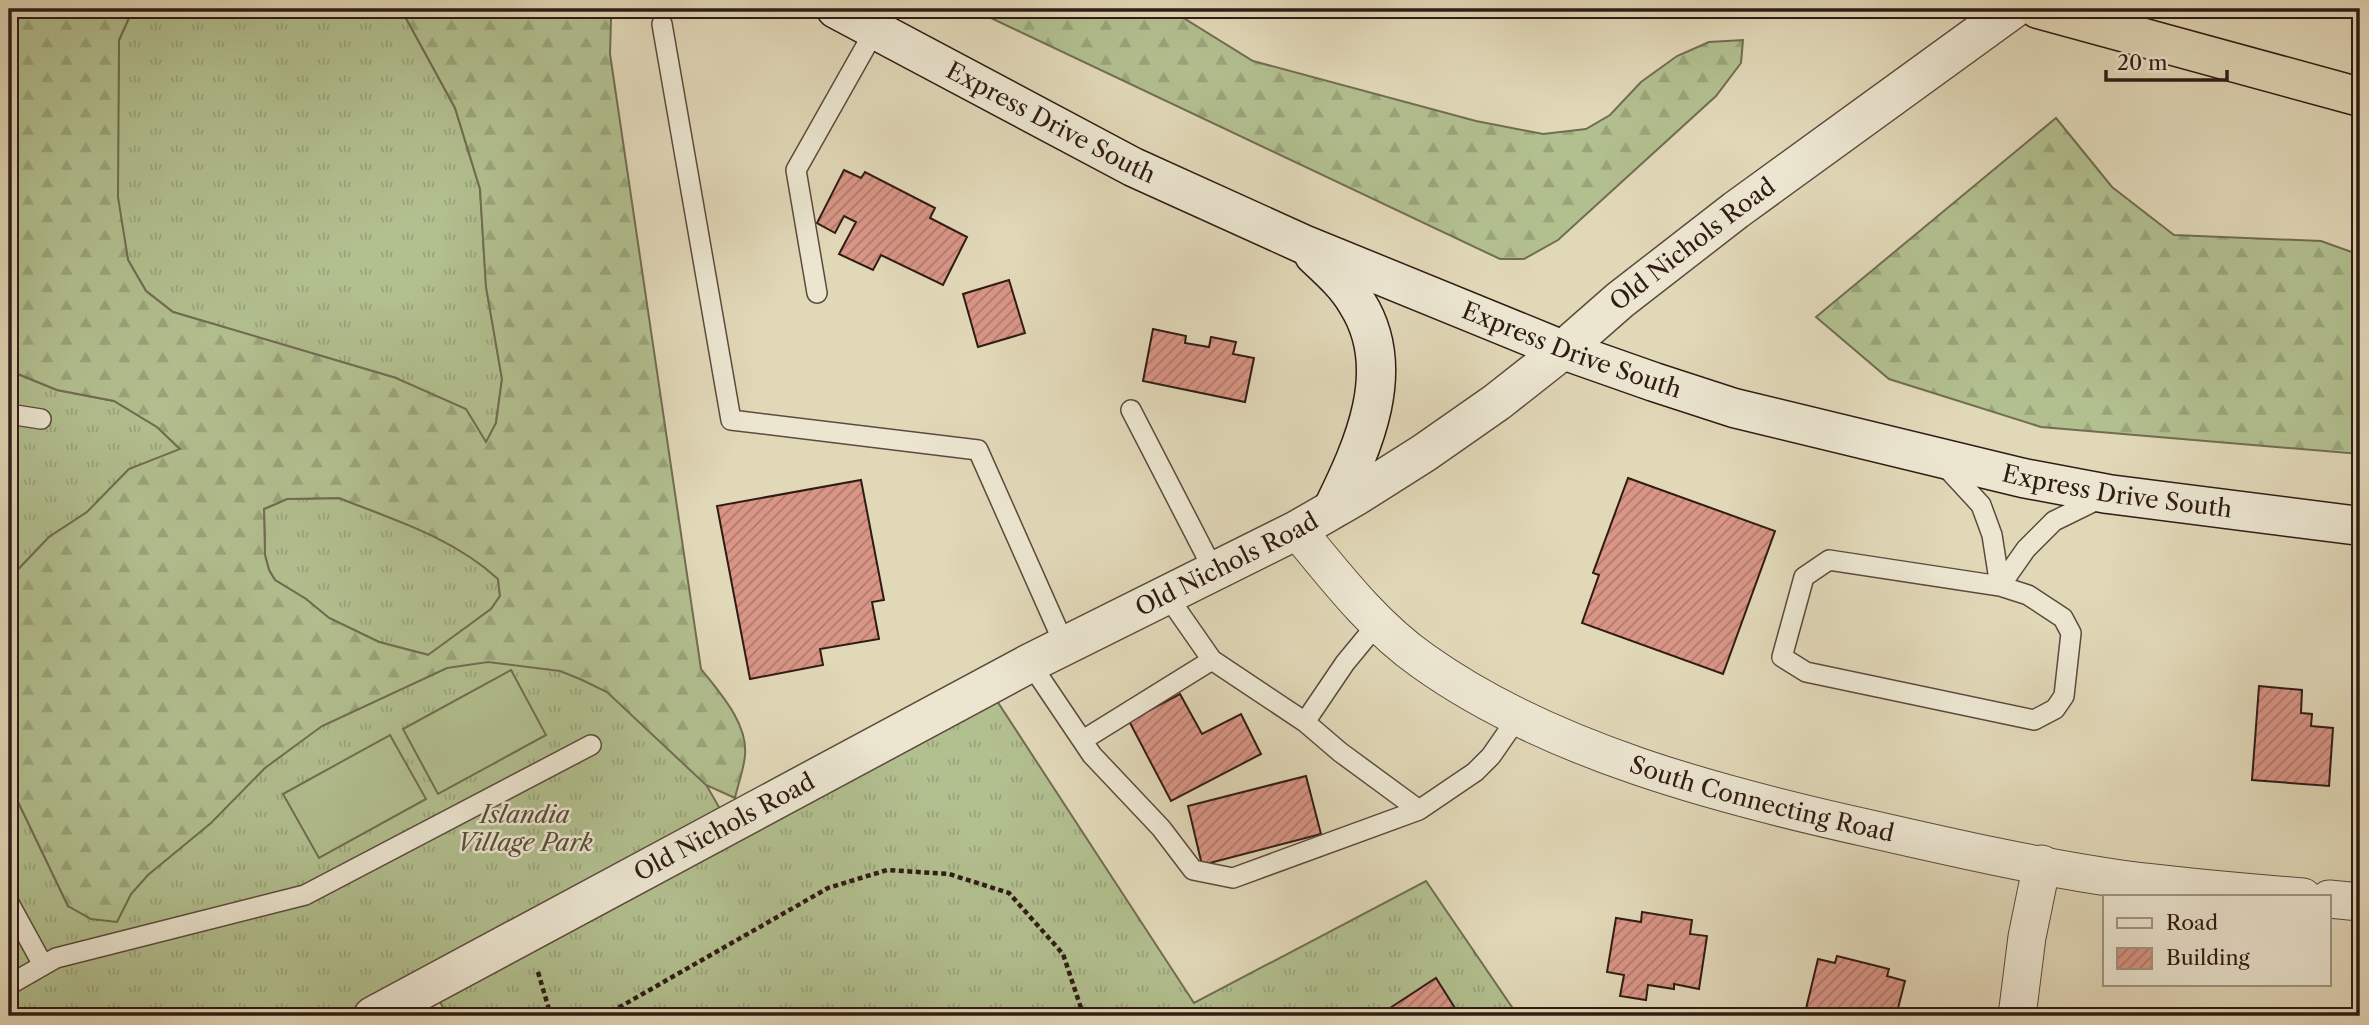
<svg xmlns="http://www.w3.org/2000/svg" width="2369" height="1025" viewBox="0 0 2369 1025" font-family="'Libre Caslon Text',serif">
<defs>
<pattern id="grass-tufts" width="24" height="20" patternUnits="userSpaceOnUse" patternTransform="scale(1.75)"><rect width="24" height="20" fill="#b2bf8f"/><path d="M3 7l-1-3M5 7V3M7 7l1-3M15 17l-1-3M17 17v-4M19 17l1-3" fill="none" stroke="#99a47a"/></pattern>
<pattern id="forest-firs" width="22" height="20" patternUnits="userSpaceOnUse" patternTransform="scale(1.75)"><rect width="22" height="20" fill="#b2bf8f"/><path d="M5 1l3.5 6h-7zM16 11l3.5 6h-7z" fill="#99a47a"/></pattern>
<pattern id="building-hatch" width="6" height="6" patternUnits="userSpaceOnUse" patternTransform="scale(1.75)"><rect width="6" height="6" fill="#d99586"/><path d="M-1 1l2-2M0 6l6-6M5 7l2-2" fill="none" stroke="#b0796c"/></pattern>
</defs>
<rect width="100%" height="100%" fill="#e1d8b8"/>
<filter id="stains"><feTurbulence type="fractalNoise" baseFrequency=".00286" numOctaves="4"/><feColorMatrix values="0 0 0 0 .2 0 0 0 0 .09 0 0 0 0 .02 0 0 0 .5 -.17"/></filter>
<radialGradient id="worn" r=".72"><stop offset=".6" stop-color="#630" stop-opacity="0"/><stop offset="1" stop-color="#630" stop-opacity=".3"/></radialGradient>
<path fill="url(#grass-tufts)" stroke="#716d52" stroke-width="2" d="M133,9h268l54,99 25,81 6,97 16,93 -6,44 -10,20 -90,-65 -223,-66 -27,-21 -18,-31 -11,-63 2,-157z
M9,368l9,6 39,16 57,11 43,26 24,23 -52,19 -42,43 -38,25 -40,42z
M339,498l88,34 47,26 24,21 2,17 -9,13 -62,46 -50,-13 -50,-24 -23,-19 -31,-19 -6,-10 -4,-15 -1,-46 23,-10z
M586,603l37,36 101,177 258,-138 212,325 232,-122 92,135h-1071l-17,-35 -66,35h-355v-233l59,123 39,-80z"/>
<path fill="url(#forest-firs)" stroke="#716d52" stroke-width="2" fill-rule="evenodd" d="M9,9h124l-14,31 -1,157 10,63 18,31 27,21 223,66 70,31 20,33 10,-19 6,-44 -16,-92 -6,-98 -25,-81 -54,-99h214l-4,10 -1,35 91,615c18,23 47,54 44,86 -1,14 -7,29 -10,43l-29,-13 -99,-93 -27,-13 -20,-8 -72,-9 -41,6 -125,58 -57,42 -54,55 -63,52 -17,19 -14,28 -26,-3 -23,-13 -59,-123v-204l40,-42 38,-25 42,-43 51,-20 -23,-22 -43,-26 -57,-11 -39,-16 -9,-6zM339,498c56,22 114,40 159,81l2,17 -9,13 -63,46 -49,-13 -50,-24 -23,-19 -31,-19 -6,-10 -4,-15 -1,-46 23,-10z
M972,9h197l84,52 223,60 67,13 43,-5 24,-14 31,-33 36,-26 32,-14 34,-2 -2,23 -25,33 -158,144 -34,19h-24z
M2056,118l56,69 62,48 147,6 39,14v199l-319,-27 -152,-48 -73,-62z"/>
<path fill="#b2bf8f" stroke="#716d52" stroke-width="2" d="M511,670l35,65 -108,59 -35,-65z
M390,735l36,64 -107,59 -36,-64z"/>
<path fill="url(#building-hatch)" stroke="#301b14" stroke-width="2" d="M844,170l17,8 4,-6 70,36 -5,10 37,19 -24,48 -62,-30 -8,15 -34,-16 17,-32 -12,-6 -9,17 -18,-10z
M1009,280l16,53 -47,14 -15,-53z
M1153,329l33,7 -1,7 24,4 2,-10 25,5 -3,12 21,4 -9,44 -102,-21z
M1628,478l147,53 -52,143 -141,-51 17,-48 -6,-2z
M861,480l23,120 -12,2 7,37 -59,10 3,16 -73,14 -33,-173z
M2259,686l43,4 -1,23 11,1 -1,12 22,2 -4,58 -77,-6z
M1180,694l22,40 39,-20 20,40 -90,47 -42,-80z
M1306,776l15,58 -119,31 -14,-59z
M1642,912l50,8 -2,14 17,2 -8,53 -25,-5v5l-26,-4 -2,15 -26,-4 4,-21 -17,-3 9,-54 25,4z
M1837,956l52,13 -2,7 18,5 -9,35h-77l-14,-3 13,-54 17,4z
M1436,978l24,38h-65l-5,-8z"/>
<g fill="none" stroke-linecap="round" stroke-linejoin="round">
<defs>
<path id="service" d="M662,24l69,396 247,30 87,196
M817,293l-21,-123 79,-140
M1131,410l83,161
M9,414l32,5
M1945,466l36,39 11,30 8,51 26,-37 28,-28 47,-23
M1829,560l171,26 28,9 35,23 8,15 -7,63 -9,13 -21,11 -228,-48 -24,-15 22,-80z
M1166,594l46,66 93,62
M1378,623l-33,40 -40,59 35,30 79,58 56,-38 16,-16 27,-39
M1030,663l62,92 69,73 32,42 40,8 186,-68
M1083,740l129,-80
M9,903l34,62
M9,985l47,-27 249,-63 286,-150"/>
<g id="minor">
<path id="s1" d="M1297,530c38,46 76,96 126,131 126,90 299,135 448,168 83,19 167,38 250,50 61,8 121,13 182,18"/>
<path d="M2329,899l31,3"/>
<path d="M2017,1016l10,-79 15,-73"/>
</g>
<g id="tertiary">
<path id="s2" d="M373,1016l657,-353 267,-133 59,-34 68,-43 73,-51 66,-52 57,-50 116,-90 277,-201"/>
</g>
<g id="secondary">
<path id="s3" d="M836,9l297,158 170,77 260,106 91,32 80,26 289,70 85,16 252,32"/>
<path d="M1314,255c16,15 32,29 43,48 42,66 6,144 -24,205"/>
</g>
<path id="motorway" d="M2038,9l322,88"/>
</defs>
<use href="#service" stroke="#5c4a3d" stroke-width="22"/>
<use href="#minor" stroke="#5c4a3d" stroke-width="39"/>
<use href="#tertiary" stroke="#5c4a3d" stroke-width="41"/>
<use href="#secondary" stroke="#301b14" stroke-width="41"/>
<use href="#motorway" stroke="#301b14" stroke-width="41"/>
<path stroke="#301b14" stroke-width="4.5" stroke-dasharray="5 3.5" stroke-linecap="butt" d="M538,972l13,44
M604,1016l224,-128 59,-18 62,4 60,19 54,61 19,57v5"/>
<use href="#service" stroke="#ece6d1" stroke-width="19"/>
<use href="#minor" stroke="#ece6d1" stroke-width="37"/>
<use href="#tertiary" stroke="#ece6d1" stroke-width="38"/>
<use href="#secondary" stroke="#ece6d1" stroke-width="38"/>
<use href="#motorway" stroke="#e1d8b8" stroke-width="38"/>
</g>
<g text-anchor="middle" stroke-width="5" stroke-linejoin="round" paint-order="stroke">
<g font-size="24" fill="#301b14" stroke="#ece6d1">
<text dy="8" stroke="none"><textPath href="#s3" startOffset="243">Express Drive South</textPath></text>
<text dy="8" stroke="none"><textPath href="#s2" startOffset="1533">Old Nichols Road</textPath></text>
<text dy="8" stroke="none"><textPath href="#s3" startOffset="812">Express Drive South</textPath></text>
<text dy="8" stroke="none"><textPath href="#s3" startOffset="1377">Express Drive South</textPath></text>
<text dy="8" stroke="none"><textPath href="#s2" startOffset="966">Old Nichols Road</textPath></text>
<text dy="8" stroke="none"><textPath href="#s1" startOffset="551">South Connecting Road</textPath></text>
<text dy="8" stroke="none"><textPath href="#s2" startOffset="399">Old Nichols Road</textPath></text>
</g>
<g font-size="24" font-style="italic" fill="#574c39" stroke="#ece6d1">
<text x="525" y="823">Islandia<tspan x="525" dy="28">Village Park</tspan></text>
</g>
</g>
<rect width="2369" height="1025" fill="none" stroke="#e1d8b8" stroke-width="35"/>
<rect x="10" y="10" width="2348" height="1004" fill="none" stroke="#301b14" stroke-width="3.5"/>
<rect x="18" y="18" width="2334" height="990" fill="none" stroke="#301b14" stroke-width="2"/>
<rect x="2103" y="895" width="228" height="91" fill="#ece6d1" stroke="#a19585" stroke-width="2"/>
<rect x="2117" y="918" width="35" height="10" fill="#ece6d1" stroke="#a19585" stroke-width="2"/>
<text x="2166" y="930" font-size="21" fill="#301b14">Road</text>
<rect x="2117" y="948" width="35" height="21" fill="url(#building-hatch)" stroke="#a19585" stroke-width="2"/>
<text x="2166" y="965" font-size="21" fill="#301b14">Building</text>
<path d="M2106 70v10h121v-10" fill="none" stroke="#301b14" stroke-width="3.5"/>
<text x="2117" y="70" font-size="21" fill="#301b14" stroke="#ece6d1" stroke-width="5" paint-order="stroke">20 m</text>
<rect width="100%" height="100%" filter="url(#stains)"/>
<rect width="100%" height="100%" fill="url(#worn)"/>
</svg>
